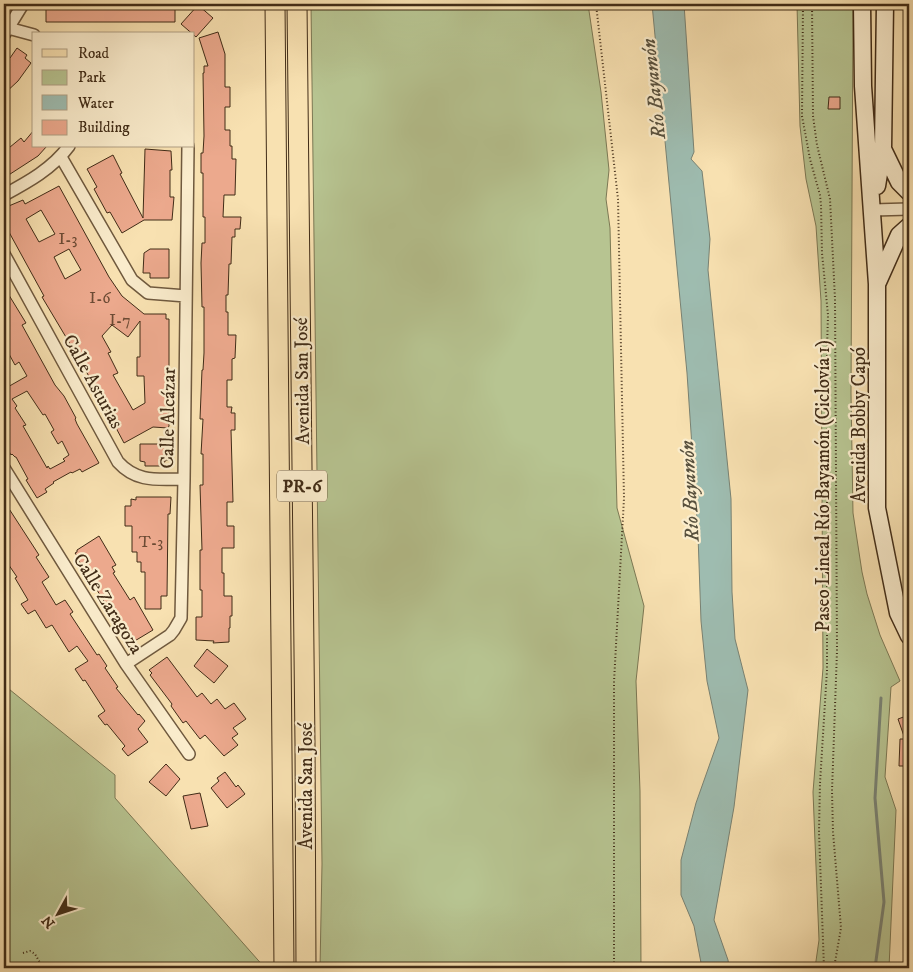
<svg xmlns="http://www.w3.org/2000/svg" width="913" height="972" viewBox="0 0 913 972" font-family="'IM FELL DW Pica',serif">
<rect width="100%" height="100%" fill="#f8e1b1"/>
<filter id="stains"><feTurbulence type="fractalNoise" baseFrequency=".004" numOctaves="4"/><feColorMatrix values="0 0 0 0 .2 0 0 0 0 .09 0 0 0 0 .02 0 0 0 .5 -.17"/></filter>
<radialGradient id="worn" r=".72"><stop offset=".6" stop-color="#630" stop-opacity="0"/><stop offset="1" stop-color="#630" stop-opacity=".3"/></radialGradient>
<path fill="#b7c491" stroke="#7c7854" d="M311,4h277l13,88 8,78 -3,29 4,29 7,280 27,98 -8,75 4,110 1,177h-321l2,-104z
M797,4h56l-2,389 2,120 9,59 5,22 13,41 20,46 -9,6 -6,90 11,33 -7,158h-74l4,-28 -6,-148 10,-124 -2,-367 -5,-75 -10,-47 -6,-53z
M4,685l111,90v23l150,170h-261z"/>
<path fill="#9ebcb0" stroke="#798273" d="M652,4h32l10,148 -3,7 11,12 8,68 -2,31 23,229 1,93 3,47 13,51 -14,117 -20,113 14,40 1,8h-27l-8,-42 -13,-31v-35l15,-57 23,-65 -12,-57 -6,-60 -3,-86 -11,-162z"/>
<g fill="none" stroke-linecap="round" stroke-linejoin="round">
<path stroke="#798273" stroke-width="3" d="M875,968l9,-66 -9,-104 6,-100"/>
</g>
<path fill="#eca98d" stroke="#412c17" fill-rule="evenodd" d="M46,4h125v3h4v15h-129z
M198,5l15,13 -17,19 -15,-13z
M218,32l7,22v33h5v20h-5v23h5v16h2v13h4l-1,36h-11l-1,22h18l-1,12h-5v8h-3l-1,27h-2l-1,31h-2v17h2v23h8l-1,23 -3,1v21h-5v27h5l-1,6h4v17h-4l2,72h-6v24h7v22h-12v25h2v23h8v20h-2v12h-1v14l-16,1 1,-2 -18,-1v-23h6v-27h-2v-40h2l-2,-65h3v-31h-2l2,-35h-3l2,-49h1l1,-17v-46h-2l-1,-44 1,-20h3v-26h-2v-44h-2v-20h2l1,-17 -1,-63h1v-7h4l-9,-28z
M17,48l10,7 -2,3 6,5 -13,18 -14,13v-41l6,5z
M829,97h11v12h-12z
M34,130v16h13l-9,10 -34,22v-26l17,-14 3,4z
M145,149l26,2 1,19h-2v27h4l-2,23h-28l-22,13 -12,-21 -3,1 -13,-24 3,-2 -10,-18 26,-14 9,18 -2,1 23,44z
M59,186l50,91 13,19 22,18h22v5h3v107l-1,2 -15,-1 -29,16 -39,-74 -43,-72 2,-1 -40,-73v-15l19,-8 2,4zM41,210l14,24 -16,8 -13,-23zM69,249l12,21 -16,9 -11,-22zM140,321v36h-3v19h7l1,27 -12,7 -20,-35 5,-2 -10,-20 3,-1 -9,-16 10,-11 16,12z
M150,249h19v29h-19v-5h-7l1,-20z
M4,287l22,36 -4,2 33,60 9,11 12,22 -1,1 2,5 22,39 -17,9 -2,-3 -8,4 -1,-1 -18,10 1,1 -9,6 2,3 -10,6 -11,-18 2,-1 -12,-22h-1l-3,-3 -1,1 -5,-9 2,-1 -4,-7v-54l2,4 21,-12 -8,-14 -4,3 -11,-20zM27,391l16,24 2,-1 9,16 -3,2 7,12 4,-3 7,14 -6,4 2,2 -15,8 -2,-3 -1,2 -24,-42 3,-1 -11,-17 2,-2 -5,-7z
M140,444h25v6h3v10h-3v2h-5v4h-15v-4l-5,-1z
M136,497h35l-1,17h-2l-1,82h-6v13h-16v-37h-4v-10h-4v-10h-5v-26h-7v-20h6v-7l5,1z
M4,501l35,54 -3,2 13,20 -7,5 14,23 9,-5 8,12 -3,2 27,41 2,-1 8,12 -2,2 13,19 -2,1 22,27 1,-1 6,7 -7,8 10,13 -20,14 -6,-7 3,-3 -18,-22 -2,1 -7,-9 7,-5 -20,-31 -2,1 -8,-12 13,-8 -11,-15 -8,6 -17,-27 -6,3 -11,-18 -7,4 -7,-10 7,-4 -13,-22 2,-1 -13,-19z
M99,536l17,29 -4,2 3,5 -2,1 17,27 4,-3 19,33 -20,12 -4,-6 -2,1 -7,-10 -43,-69 1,-1 -3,-4 2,-1v-2z
M207,649l21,17 -14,17 -20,-17z
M167,657l30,40 5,-4 9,11 6,-5 8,10 9,-6 12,16 -13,9 5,6 -6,4 6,7 -14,11 -19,-21 -5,4 -14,-18 -3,2 -12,-17 1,-2 -22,-29 2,-2 -3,-3z
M909,715v51h-10l1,-27h5l-7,-20z
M166,764l14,15 -14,17 -17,-14z
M225,772l11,15 2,-2 7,9 -18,14 -16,-20 8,-7 -2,-3z
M200,793l8,33 -17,3 -8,-33z"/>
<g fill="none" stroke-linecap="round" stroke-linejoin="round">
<defs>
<path id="street" d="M8,28l26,7
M4,35l19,-31
M61,157l71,123 16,13 38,3
M4,195c24,-13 48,-26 65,-49
M873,210l36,-1
M4,254l114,208c19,21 40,17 66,17
M4,468l122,196 63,90
M126,664l44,-29 4,-5 7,-12 3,-139 4,-333"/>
<path id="secondary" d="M862,4l1,82 14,198v224l21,105 11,23
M883,149l16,33 10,10
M877,186l6,-37 2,-145
M878,282l21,-47 10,-9"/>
<path id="primary" d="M275,4l9,964
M297,4l8,741 1,223"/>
</defs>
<use href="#street" stroke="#6f593e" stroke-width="14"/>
<use href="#secondary" stroke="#412c17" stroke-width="19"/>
<use href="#primary" stroke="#412c17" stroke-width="21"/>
<path stroke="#412c17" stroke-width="2" stroke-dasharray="1 2.5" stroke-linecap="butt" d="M596,4l22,195 6,299 -10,184v286
M803,4l-1,112 8,43 10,36 1,10 1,48 6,62 -1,34v321l-7,113 -1,49 5,136
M812,4l1,112 4,29 13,54 5,100 2,352 -5,140 1,41 8,96 -7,40
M23,953l7,-2 5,3 8,14
M7,968h3"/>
<use href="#street" stroke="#faeccc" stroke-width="11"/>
<use href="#secondary" stroke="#faeccc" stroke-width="16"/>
<use href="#primary" stroke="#f8e1b1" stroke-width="19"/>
</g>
<g text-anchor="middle" stroke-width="4.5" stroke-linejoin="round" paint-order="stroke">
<g font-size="16" fill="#6c4b34">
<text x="68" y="244">I-3</text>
<text x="100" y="303">I-6</text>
<text x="120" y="325">I-7</text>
<text x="151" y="547">T-3</text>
</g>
<rect fill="#faeccc" stroke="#78664d" stroke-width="1" x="277" y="470.5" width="50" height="31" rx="4"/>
<g font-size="18" font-weight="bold" fill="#412c17">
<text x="302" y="492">PR-6</text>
</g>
<g font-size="19" fill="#412c17" stroke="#faeccc">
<text transform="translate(94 381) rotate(61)" y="7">Calle Asturias</text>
<text transform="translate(301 381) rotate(-91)" y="7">Avenida San José</text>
<text transform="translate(167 418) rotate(-89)" y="7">Calle Alcázar</text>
<text transform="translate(858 425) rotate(-90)" y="7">Avenida Bobby Capó</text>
<text transform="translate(822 486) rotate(-90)" y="7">Paseo Lineal Río Bayamón (Ciclovía 1)</text>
<text transform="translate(109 603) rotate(58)" y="7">Calle Zaragoza</text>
<text transform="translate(305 786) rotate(-90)" y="7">Avenida San José</text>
</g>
<g font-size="20" font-style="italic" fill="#58503d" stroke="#faeccc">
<text transform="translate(653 89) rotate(-96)" y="7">Río Bayamón</text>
<text transform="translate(689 491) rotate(-93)" y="7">Río Bayamón</text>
</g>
</g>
<rect width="913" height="972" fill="none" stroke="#f8e1b1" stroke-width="20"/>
<rect x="5" y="5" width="903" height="962" fill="none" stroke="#412c17" stroke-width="2.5"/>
<rect x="10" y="10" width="893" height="952" fill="none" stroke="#412c17"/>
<rect x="32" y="32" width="162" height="115" fill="#faeccc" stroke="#b09f84"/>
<rect x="42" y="49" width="25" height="8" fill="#f8e1b1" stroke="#b09f84"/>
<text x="78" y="58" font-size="15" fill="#412c17">Road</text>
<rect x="42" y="70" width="25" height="15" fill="#b7c491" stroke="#b09f84"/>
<text x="78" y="82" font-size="15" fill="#412c17">Park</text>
<rect x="42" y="95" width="25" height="15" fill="#9ebcb0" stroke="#b09f84"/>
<text x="78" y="108" font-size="15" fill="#412c17">Water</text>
<rect x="42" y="120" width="25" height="15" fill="#eca98d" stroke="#b09f84"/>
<text x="78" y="132" font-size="15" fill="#412c17">Building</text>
<g transform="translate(58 914) rotate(230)" stroke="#faeccc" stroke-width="4" paint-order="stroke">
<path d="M0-4L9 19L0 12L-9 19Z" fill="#412c17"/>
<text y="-8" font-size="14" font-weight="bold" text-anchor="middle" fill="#412c17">N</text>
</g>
<rect width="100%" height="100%" filter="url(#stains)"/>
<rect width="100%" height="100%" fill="url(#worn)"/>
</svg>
